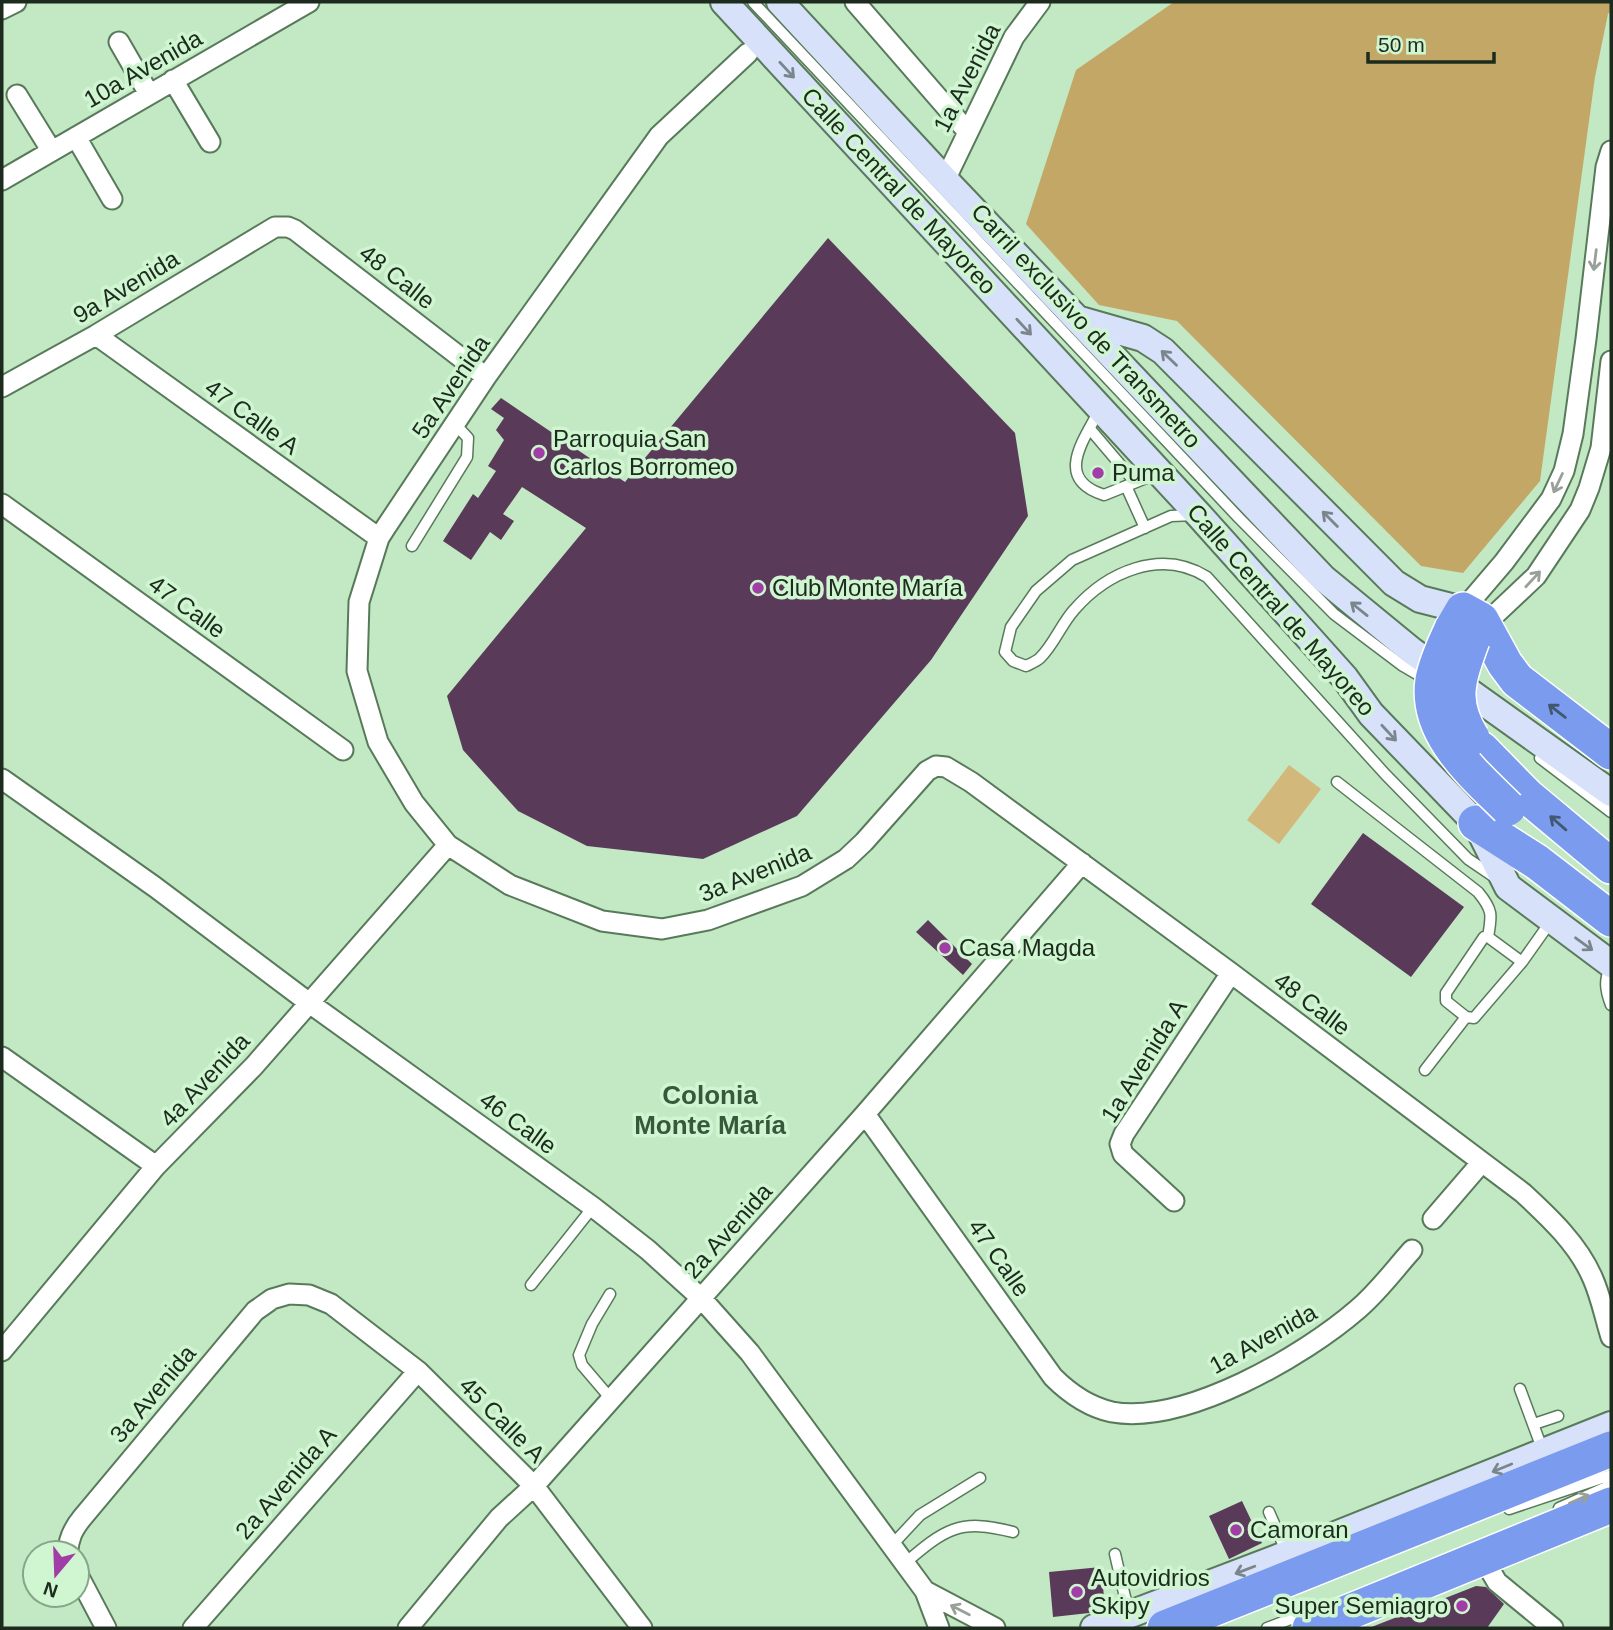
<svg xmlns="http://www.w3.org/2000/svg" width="1613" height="1630" viewBox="0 0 1613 1630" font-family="Helvetica,sans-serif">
<rect width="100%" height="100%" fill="#c2e8c4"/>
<path fill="#d3b87c" d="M1289,765l32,24 -42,55 -32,-24z"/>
<path fill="#c3a766" d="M1174,2h437v9l-3,3 -13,63 -55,404 -77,92 -42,-7 -244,-245 -78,-16 -73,-81 50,-154z"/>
<path fill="#593b59" d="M828,238l187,195 13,83 -97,144 -134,156 -94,43 -116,-13 -69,-35 -55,-61 -16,-54 139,-168 -64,-41 -19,27 11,7 -13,19 -11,-8 -19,28 -28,-19 30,-47 5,4 18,-27 -8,-5 16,-26 -8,-10 8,-12 -13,-9 10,-11 124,84z
M1363,833l101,74 -53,70 -100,-73z
M928,920l44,44 -9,11 -47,-43z
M1242,1501l20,42 -33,16 -20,-43z
M1101,1567l4,40 -16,6 -36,4 -4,-45z
M1476,1586l10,1 18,17 -17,24h-118z"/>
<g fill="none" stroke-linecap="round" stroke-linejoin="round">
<defs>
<path id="lane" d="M753,2l486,516 95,96 69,52 24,14
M1100,409c-16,31 -47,70 4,86l52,-21
M1090,429l45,53
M1126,486l19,42
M1195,515l-24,1 -99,44 -36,31 -25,36 -6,25 8,9 13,5c4,-2 11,-5 14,-8 13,-12 22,-35 34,-48 33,-38 87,-62 133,-33l178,197 83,85 28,19
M412,546l55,-89 1,-19 -13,-14
M1540,758l71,54
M1337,782l141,110c15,18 14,23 10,45
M1522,962l-34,-25h-4l-38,56v8l20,16 8,1 48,-56 29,-41
M1611,965c-7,15 -6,24 0,40
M1425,1070l41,-53
M531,1285l62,-78
M610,1294l-18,30 -13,31 3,10 29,34
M1520,1389l23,62
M1534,1424l24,-8
M1559,1508l52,-23
M1509,1509l102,-34
M1269,1512l18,41
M892,1545l28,-30 60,-37
M1115,1554l10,43 7,16
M904,1564c41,-35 55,-46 109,-32
M1267,1628l42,-16"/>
<path id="street" d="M855,2l112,129
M2,9l14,-7
M119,42l30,52
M748,53l-89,83 -173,241 -100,150 -7,11 -20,64 -2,69 21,71 36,61 34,42 62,40 92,36 60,8 46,-9 94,-34 44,-27 18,-17 63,-71 9,-5 10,1 25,15 260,191 292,220c26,24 56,52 70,86 8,18 12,39 18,58
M173,80l37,62
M17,95l34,55
M76,137l36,62
M2,180l307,-178
M945,180l69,-143 26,-35
M96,335l283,203
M2,387l94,-52 179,-108h13l7,3 191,147
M2,504l341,246
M1463,610l41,-48 47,-63 13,-28 9,-37 13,-95 20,-172 5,-16
M1483,626l53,-50 44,-66 9,-22 12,-40 10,-87
M2,779l153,108 153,115 285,205 55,43 53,48 49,55 175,238 14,37
M2,1057l154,109
M865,1114l188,263c16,16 36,30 59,35 73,13 192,-56 246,-103 21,-18 36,-39 54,-59
M1174,1201l-51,-47 -3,-10 4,-10 107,-161
M1433,1219l49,-57
M2,1351l154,-185 98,-100 194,-221
M68,1553c0,-14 5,-24 14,-35l173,-207 17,-12 17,-5 20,1 22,9 87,67 116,115 108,142
M1483,1558l14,24 56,46
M77,1573l29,55
M925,1591l70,37
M193,1628l225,-257
M408,1628l91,-110 35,-32 331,-372 217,-251"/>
<path id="secondary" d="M724,2l474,512 147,164 26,36 105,109 32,64 103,77
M780,2l165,178 378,398 89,73 199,142
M1080,320l63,18 20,13 231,232 26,16 43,11
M1094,1628l194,-74 323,-129"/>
<path id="highway" d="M1452,629l11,-19 18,10 24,44 12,16 94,72
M1481,749l46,47 84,70
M1476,823l61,39 74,57
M1165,1628l446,-179
M1310,1628l301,-123"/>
</defs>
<use href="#lane" stroke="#587a5a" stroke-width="13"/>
<use href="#street" stroke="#587a5a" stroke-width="23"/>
<use href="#secondary" stroke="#587a5a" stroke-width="30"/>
<use href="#highway" stroke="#fff" stroke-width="38"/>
<use href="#lane" stroke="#fff" stroke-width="10"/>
<use href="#street" stroke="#fff" stroke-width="19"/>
<use href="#secondary" stroke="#d7e1fa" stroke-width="26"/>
<use href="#highway" stroke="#7a9bee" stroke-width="35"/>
<defs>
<path id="highway-bridge" d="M1452,629c-7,15 -16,34 -19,51 -8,54 41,94 75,128
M1472,640c-14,39 -23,61 0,98"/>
</defs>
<use href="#highway-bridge" stroke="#fff" stroke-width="38" stroke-linecap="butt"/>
<use href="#highway-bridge" stroke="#7a9bee" stroke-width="35"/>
</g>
<defs><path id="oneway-shaft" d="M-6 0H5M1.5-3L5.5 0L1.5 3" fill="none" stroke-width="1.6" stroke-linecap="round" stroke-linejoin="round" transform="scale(1.75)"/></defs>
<g stroke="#7a868c">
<use href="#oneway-shaft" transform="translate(787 70) rotate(47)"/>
<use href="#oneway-shaft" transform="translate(1024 327) rotate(47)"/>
<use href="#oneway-shaft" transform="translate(1169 358) rotate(-136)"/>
<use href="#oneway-shaft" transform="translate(1330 519) rotate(-135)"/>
<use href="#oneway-shaft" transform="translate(1359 609) rotate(-141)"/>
<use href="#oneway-shaft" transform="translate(1389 733) rotate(47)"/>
<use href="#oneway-shaft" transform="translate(1584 944) rotate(36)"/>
<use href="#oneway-shaft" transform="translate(1502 1468) rotate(158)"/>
<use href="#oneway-shaft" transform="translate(1245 1570) rotate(159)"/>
</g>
<g stroke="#99a099">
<use href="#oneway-shaft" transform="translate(1595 260) rotate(97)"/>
<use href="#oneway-shaft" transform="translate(1558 483) rotate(115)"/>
<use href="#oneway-shaft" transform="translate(1533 579) rotate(-47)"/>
<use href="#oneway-shaft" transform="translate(1579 1499) rotate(-24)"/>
<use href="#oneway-shaft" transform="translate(960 1610) rotate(-153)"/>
</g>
<g stroke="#425871">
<use href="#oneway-shaft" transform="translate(1557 711) rotate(-142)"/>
<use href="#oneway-shaft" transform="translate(1558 823) rotate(-139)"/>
</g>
<g fill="#a13ea5" stroke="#cff6d1" stroke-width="2.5">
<circle cx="539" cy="453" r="7"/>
<circle cx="1098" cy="473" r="7"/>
<circle cx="758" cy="588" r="7"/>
<circle cx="945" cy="948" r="7"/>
<circle cx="1236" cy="1530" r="7"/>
<circle cx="1077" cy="1592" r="7"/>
<circle cx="1462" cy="1606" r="7"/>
</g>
<g text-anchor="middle" stroke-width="7" stroke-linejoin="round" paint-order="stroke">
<g font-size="24" fill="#1c2b1d" stroke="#cff6d1">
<text transform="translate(143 69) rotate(-30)" y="8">10a Avenida</text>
<text transform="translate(967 78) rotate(-63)" y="8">1a Avenida</text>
<text transform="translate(899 191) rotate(47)" y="8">Calle Central de Mayoreo</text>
<text transform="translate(397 277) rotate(38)" y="8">48 Calle</text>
<text transform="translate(126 287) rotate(-31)" y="8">9a Avenida</text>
<text transform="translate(1086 326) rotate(47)" y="8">Carril exclusivo de Transmetro</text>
<text transform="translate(451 387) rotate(-56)" y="8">5a Avenida</text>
<text transform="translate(252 417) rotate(36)" y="8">47 Calle A</text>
<text transform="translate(187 607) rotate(36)" y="8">47 Calle</text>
<text transform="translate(1281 610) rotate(49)" y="8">Calle Central de Mayoreo</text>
<text transform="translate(755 873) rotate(-22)" y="8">3a Avenida</text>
<text transform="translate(1312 1004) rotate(37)" y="8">48 Calle</text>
<text transform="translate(1144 1061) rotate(-58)" y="8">1a Avenida A</text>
<text transform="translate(205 1080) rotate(-47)" y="8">4a Avenida</text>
<text transform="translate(518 1123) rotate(36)" y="8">46 Calle</text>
<text transform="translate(728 1231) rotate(-48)" y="8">2a Avenida</text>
<text transform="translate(999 1258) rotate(55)" y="8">47 Calle</text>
<text transform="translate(1263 1339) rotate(-29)" y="8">1a Avenida</text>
<text transform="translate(153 1394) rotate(-50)" y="8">3a Avenida</text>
<text transform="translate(502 1420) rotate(45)" y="8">45 Calle A</text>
<text transform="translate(286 1483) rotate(-49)" y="8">2a Avenida A</text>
</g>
<g font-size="24" fill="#1c2b1d" stroke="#cff6d1" text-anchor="start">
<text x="553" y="447">Parroquia San<tspan x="553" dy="28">Carlos Borromeo</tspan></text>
<text x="1112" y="481">Puma</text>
<text x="772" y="596">Club Monte María</text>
<text x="959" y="956">Casa Magda</text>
<text x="1250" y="1538">Camoran</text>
<text x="1091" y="1586">Autovidrios<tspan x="1091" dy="28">Skipy</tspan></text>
<text x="1448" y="1614" text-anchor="end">Super Semiagro</text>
</g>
<g font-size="26" font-weight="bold" fill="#37583a" stroke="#cff6d1">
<text x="710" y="1104">Colonia<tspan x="710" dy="30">Monte María</tspan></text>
</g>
</g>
<rect width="1613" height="1630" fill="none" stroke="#1c2b1d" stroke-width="7"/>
<g transform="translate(56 1574) rotate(199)"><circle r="33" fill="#cff6d1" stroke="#87a589" stroke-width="2"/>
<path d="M0-5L12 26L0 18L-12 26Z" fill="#a13ea5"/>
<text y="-10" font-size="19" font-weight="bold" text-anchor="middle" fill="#1c2b1d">N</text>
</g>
<path d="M1368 52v10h126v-10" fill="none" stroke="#1c2b1d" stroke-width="3.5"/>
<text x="1378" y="52" font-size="21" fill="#1c2b1d" stroke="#cff6d1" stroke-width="5" paint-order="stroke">50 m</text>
</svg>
